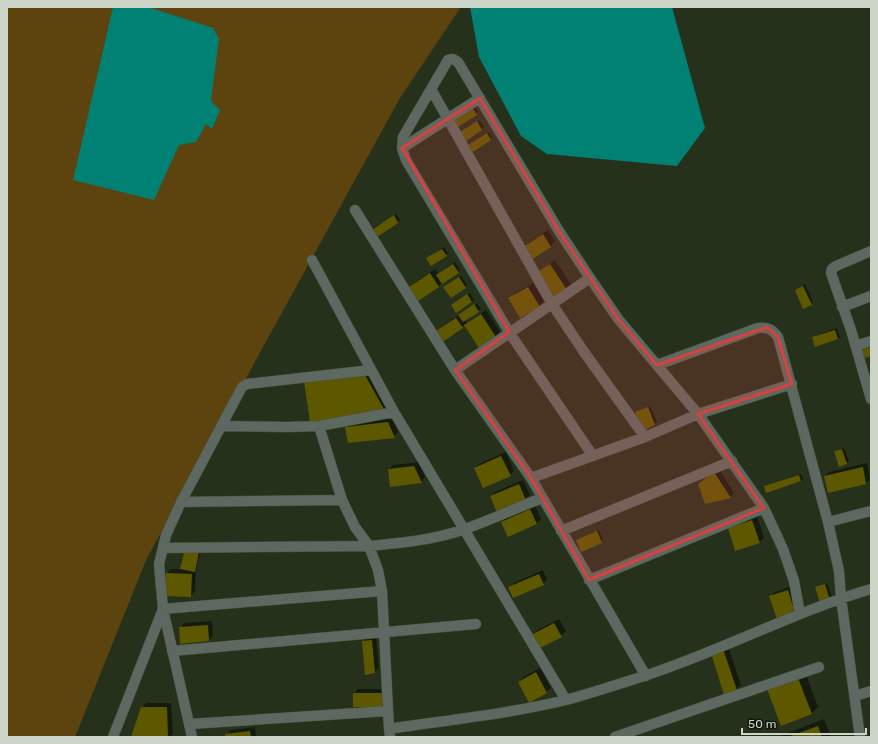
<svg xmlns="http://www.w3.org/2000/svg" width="878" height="744" viewBox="0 0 878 744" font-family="Rubik,sans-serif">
<rect width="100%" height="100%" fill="#26311c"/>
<path fill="#5d430e" d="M7,7h454l-61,91 -254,462 -71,177h-68z"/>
<path fill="#008173" d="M113,7h35l65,21 6,11 -8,62 9,9 -8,19 -6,-5 -10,18 -17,3 -25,55 -81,-20z
M470,7h202l33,121 -28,38 -130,-12 -26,-18 -42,-79z"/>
<path fill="#0007" d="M474,106l4,6 -2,2 -23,7z
M479,120l5,7 -18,12 -3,-9z
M489,132l3,5 -19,13 -1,-7z
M396,214l4,6 -23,16 -2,-8z
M548,230l7,11 -4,5 -20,12 -7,-11 4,-4z
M444,247l4,6 -2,2 -16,2z
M555,260l16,25 -5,4 -27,-17z
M455,262l5,8 -2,2 -40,28 -8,-13 4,-4 21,-14 3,5z
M461,276l6,9 -2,2 -18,-2z
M533,283l11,18 -5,5 -18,11 -11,-18 4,-5z
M805,284l8,18 -2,2 -15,-14z
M470,293l4,7 -18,12 -2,-8z
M477,303l4,6 -16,11 2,3 19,-13 14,22 -4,4 -16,10 -15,-22 -3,3 -27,6 5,-5z
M837,328l3,9 -2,2 -22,7 -2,-8 1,-2z
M372,369l19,35 -6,6 -74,10z
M650,406l7,16 -14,7 -7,-16z
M392,418l6,14 -4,5 -47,-10 4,-4z
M844,448l5,13 -2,2 -12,-12z
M506,452l8,19 -4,4 -35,-7 4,-4z
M419,462l6,15 -4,5 -32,-13 4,-4z
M867,463l3,16 -4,4 -41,-7 4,-4z
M719,469l15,24 -4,4 -31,-12z
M801,474l2,5 -2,2 -36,6 2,-2z
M523,480l7,15 -5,4 -34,-2 4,-5z
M535,505l6,14 -4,4 -35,-1 5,-5z
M757,516l7,22 -5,4 -30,-14 4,-4z
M599,530l4,10 -2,2 -23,-2z
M201,550l-5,20 -1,21 -4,5 -24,-23 4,-4h10z
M543,570l4,10 -4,4 -34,4 5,-5z
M827,583l5,14 -2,2 -14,-11z
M792,586l3,26 -24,-16 4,-4z
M559,619l7,12 -5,5 -27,-2 4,-4z
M212,621l1,15 -4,4 -29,-12 4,-5z
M376,636l3,32 -4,4 -12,-31 4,-4z
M728,646l13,39 -5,5 -24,-36z
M540,668l11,20 -5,4 -27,-10 4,-5z
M805,672l13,35 -7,7 -43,-24z
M358,689h28l1,13 -5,4h-28v-13z
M146,703h25l2,31 -4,3h-37l10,-29z
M824,719l7,18h-53z
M255,727l1,10h-30v-2l5,-5z"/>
<path fill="#5d5800" d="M472,107l5,8 -21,13 -5,-7z
M477,121l5,9 -16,11 -6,-9z
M487,133l4,7 -18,12 -5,-7z
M394,215l4,8 -21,14 -5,-7z
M543,234l8,13 -20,13 -8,-13z
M442,249l5,7 -16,10 -5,-8z
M453,264l6,9 -17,11 -6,-9z
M550,264l17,26 -12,8 -18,-26z
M430,273l9,14 -21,14 -9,-14z
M459,277l7,11 -15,10 -8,-11z
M803,286l9,19 -9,4 -8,-19z
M528,287l12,20 -20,11 -12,-20z
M467,294l5,8 -16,11 -5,-8z
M474,304l5,8 -16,10 -5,-7z
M481,314l15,23 -17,11 -15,-23z
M456,318l7,10 -22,15 -7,-11z
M835,330l3,9 -23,8 -3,-10z
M871,347v9l-7,2 -2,-8z
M365,375l20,36 -75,11 -6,-41z
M648,407l7,18 -12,6 -8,-19z
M388,422l7,16 -47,5 -3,-16z
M842,449l5,15 -8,3 -5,-16z
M501,456l10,20 -28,12 -9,-20z
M414,466l8,17 -32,4 -2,-18z
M863,467l3,17 -38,9 -4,-17z
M714,472l17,26 -26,6 -7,-20z
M799,475l2,6 -35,12 -2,-7z
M519,484l7,16 -29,13 -7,-17z
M530,509l7,15 -29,13 -7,-15z
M752,520l8,23 -25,8 -7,-23z
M597,531l5,12 -21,9 -5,-12z
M185,549l14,3 -4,20 -15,-3z
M166,573l26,1 -1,23 -26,-1z
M539,574l5,11 -31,13 -5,-11z
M825,584l5,16 -10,3 -5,-16z
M788,590l7,23 -18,6 -8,-23z
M554,623l8,14 -22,11 -7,-14z
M208,625l1,16 -29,3 -1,-17z
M372,640l3,33 -10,2 -3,-34z
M723,649l14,41 -13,5 -13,-42z
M536,672l11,21 -18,10 -11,-21z
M798,678l14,36 -31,12 -14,-37z
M353,693h29v14h-29z
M141,707h26l1,30h-37z
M818,726l4,11h-34z
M250,731l1,6h-26v-3z"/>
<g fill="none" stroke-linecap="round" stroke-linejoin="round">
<defs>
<path id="minor" d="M431,89l121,215 32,48 61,85
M402,148l78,-50
M355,210l100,160
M871,251l-35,15 -4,3 -1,4 20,57 20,69
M312,260l82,152 172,288
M590,278l-31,-47 -101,-169 -5,-3 -5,1 -45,77 -1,11 4,12 103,172 84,124
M842,307l29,-11
M856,346l15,-5
M657,365l101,-37c10,-1 14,1 20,9l50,185 11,49 2,27 19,139
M221,426l67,1 31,-1
M531,478l114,-41 53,-23 94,-30
M181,502l161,-2
M828,522l43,-11
M561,531l171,-70
M163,548l206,-2c32,-3 65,-6 96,-17 26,-9 51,-21 77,-31
M589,580l175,-72
M172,651l304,-27
M646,676l-115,-198 -76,-108 135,-92 29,42 79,94 66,94 19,41 11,32 6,33
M855,696l16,-5
M190,724l198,-13
M389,729l-7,-138 -4,-21 -9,-24 -14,-19 -13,-27 -23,-74 75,-14
M113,737l50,-128 219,-18
M192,737l-29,-128 -4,-45 7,-29 15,-33 61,-115 5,-3 124,-14
M390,737l-1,-8c59,-9 119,-15 177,-29 26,-7 53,-16 78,-24 77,-25 149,-64 227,-87
M615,737l204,-70"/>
</defs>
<use href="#minor" stroke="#444f3b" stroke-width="11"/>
<use href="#minor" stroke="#5d6861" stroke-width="10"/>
</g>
<path fill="#d54240" fill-opacity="0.2" stroke="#d54240" stroke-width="3" stroke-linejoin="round" d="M480,98l79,133 60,89 38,45 110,-38 11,10 14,47 -94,30 66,94 -175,72 -58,-102 -76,-108 54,-38 -107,-184z"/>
<rect width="878" height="744" fill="none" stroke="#cdd5c8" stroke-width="16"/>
<path d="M742 728v6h124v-6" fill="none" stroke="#cdd5c8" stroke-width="2"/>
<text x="748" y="728" font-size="12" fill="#cdd5c8" stroke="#12170e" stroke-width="3" paint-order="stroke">50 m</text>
</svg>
